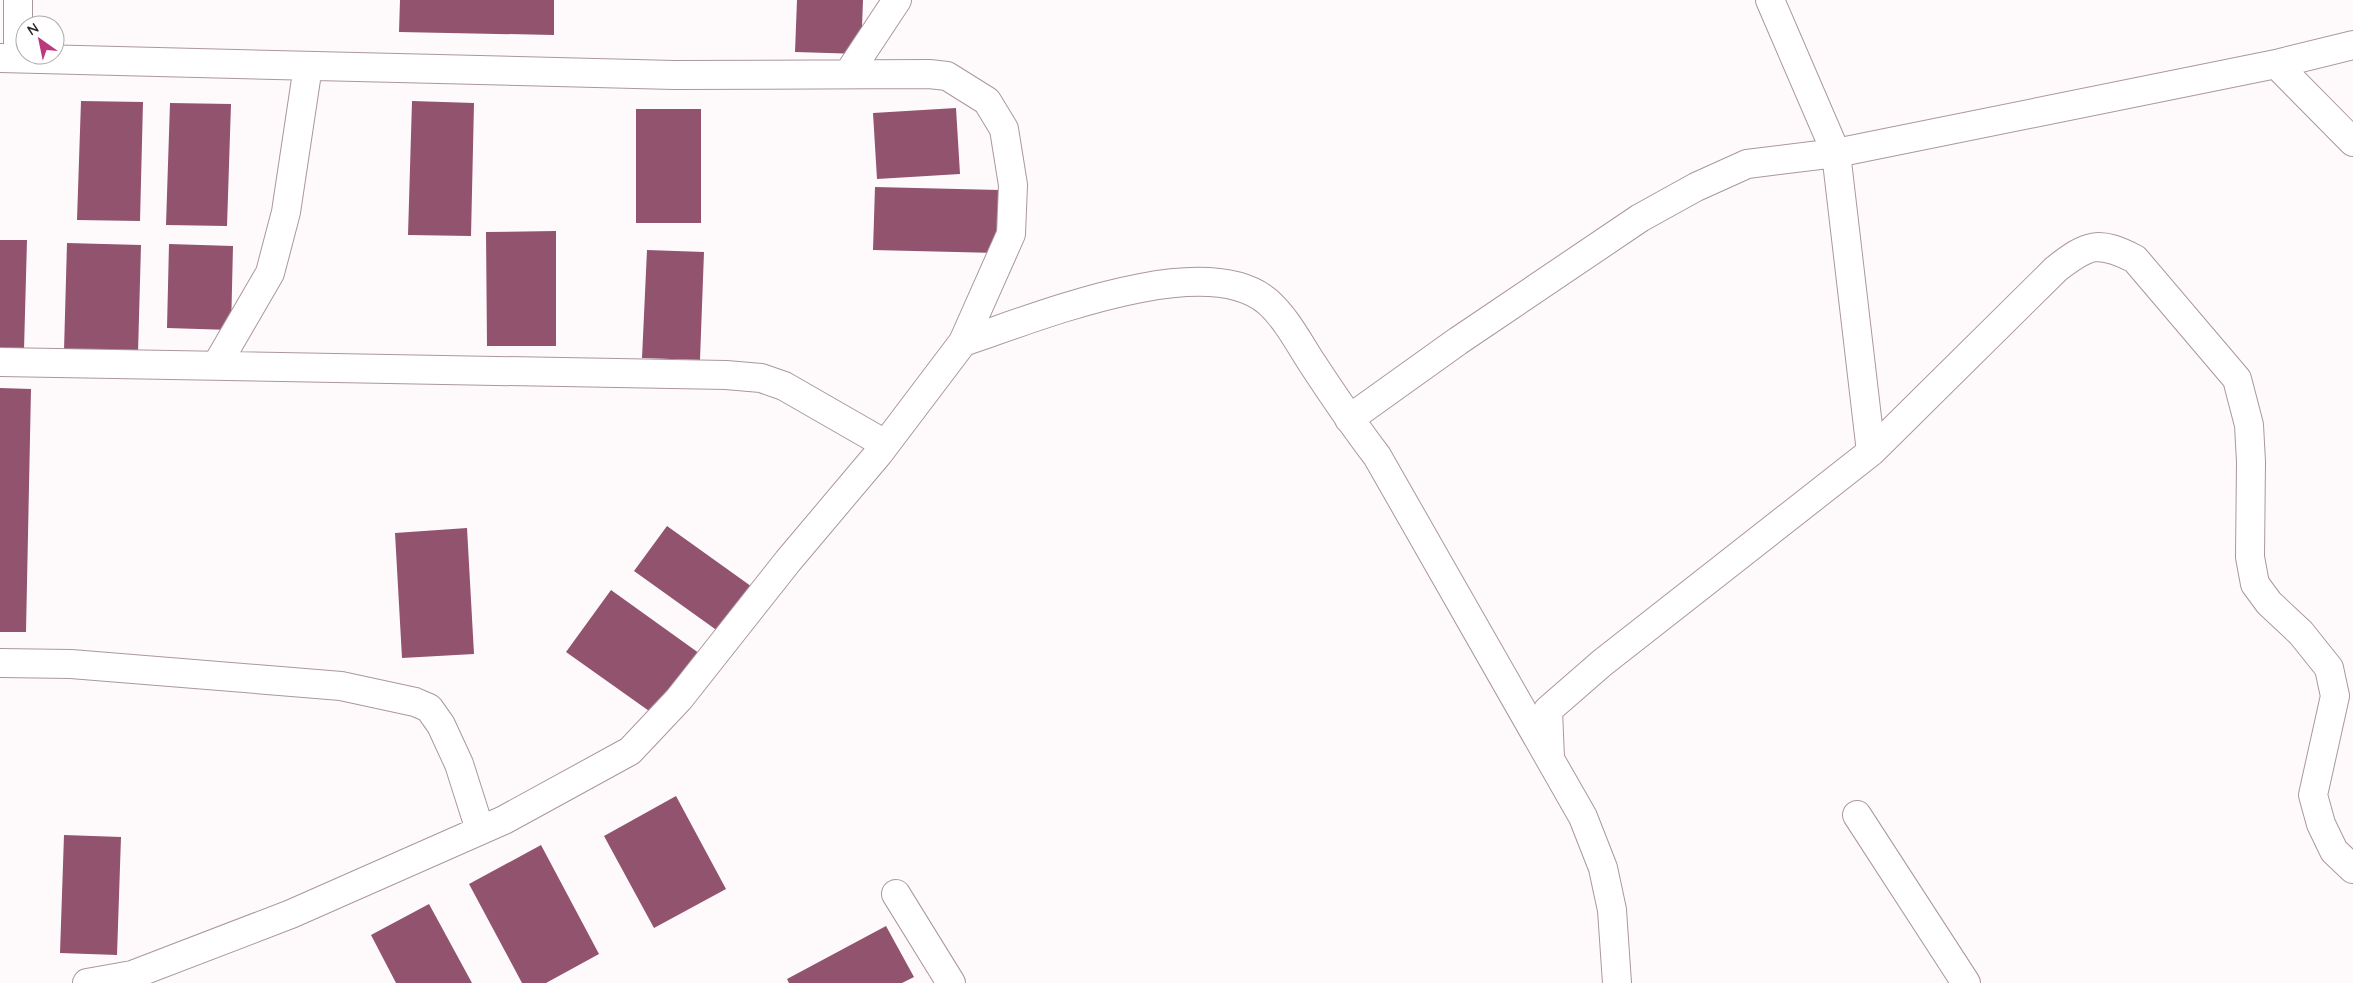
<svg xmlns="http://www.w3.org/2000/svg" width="2353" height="983" viewBox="0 0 2353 983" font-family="Quicksand,sans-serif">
<rect width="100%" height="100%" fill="#fefafb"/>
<path fill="#91536e" d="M400,0h154v35l-155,-3z
M797,0h66l-2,54 -66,-2z
M81,101l62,1 -3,119 -63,-1z
M412,101l62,2 -3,133 -63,-1z
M170,103l61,1 -4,122 -61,-1z
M956,108l4,66 -83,5 -4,-66z
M636,109h65v114h-65z
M875,187l124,3 -2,63 -124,-3z
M556,231v115h-69l-1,-114z
M0,240h27l-3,110h-24z
M67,243l74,2 -3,108 -74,-2z
M169,244l64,2 -2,84 -64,-2z
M647,250l57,2 -4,108 -58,-2z
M0,388l31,1 -5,243h-26z
M667,526l88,63 -33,45 -88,-63z
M467,528l7,126 -72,4 -7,-125z
M611,590l92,66 -44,62 -93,-66z
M676,796l50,93 -72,39 -50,-92z
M64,835l57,2 -4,118 -57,-2z
M541,845l58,109 -53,29h-24l-53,-99z
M429,904l43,79h-76l-25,-48z
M886,926l28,51 -12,6h-113l-2,-4z"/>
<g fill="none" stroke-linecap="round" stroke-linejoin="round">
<defs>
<path id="minor" d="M1770,0l66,153 35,299
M0,58l674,17 255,-1 18,2 40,25 17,28 9,56 -2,49 -48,108 -84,111 -91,108 -109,138 -49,52 -126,69 -213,94 -159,61 -45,8
M18,58v-58
M2276,64l77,78
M848,74l49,-74
M963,342c70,-23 242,-95 305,-40 18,16 31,41 44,61 21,32 42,63 65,93l206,361 20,51 9,42 5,73
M0,362l726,13 35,3 23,8 101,58
M216,366l54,-93 16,-61 22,-146
M1349,419l109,-78 182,-123 56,-31 51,-23 89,-11 440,-89 77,-19
M0,663l71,1 270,22 74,16 14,6 12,17 18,39 21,66
M1550,758l-2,-48 54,-47 269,-211 185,-183c32,-25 42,-29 79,-10l102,120 12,46 2,37 -1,95 5,27 14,19 32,30 28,35 6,28 -22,99 8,29 13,27 19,18
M1857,815l109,168
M896,894l55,89"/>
</defs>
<use href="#minor" stroke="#aa979e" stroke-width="30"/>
<use href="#minor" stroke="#fff" stroke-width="28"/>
</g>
<g transform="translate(40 40) rotate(327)"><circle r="24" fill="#ffffff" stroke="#aca9aa"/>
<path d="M0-4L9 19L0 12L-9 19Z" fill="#bc377b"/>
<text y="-8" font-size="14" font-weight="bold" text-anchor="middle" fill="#2f282b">N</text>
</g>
</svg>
